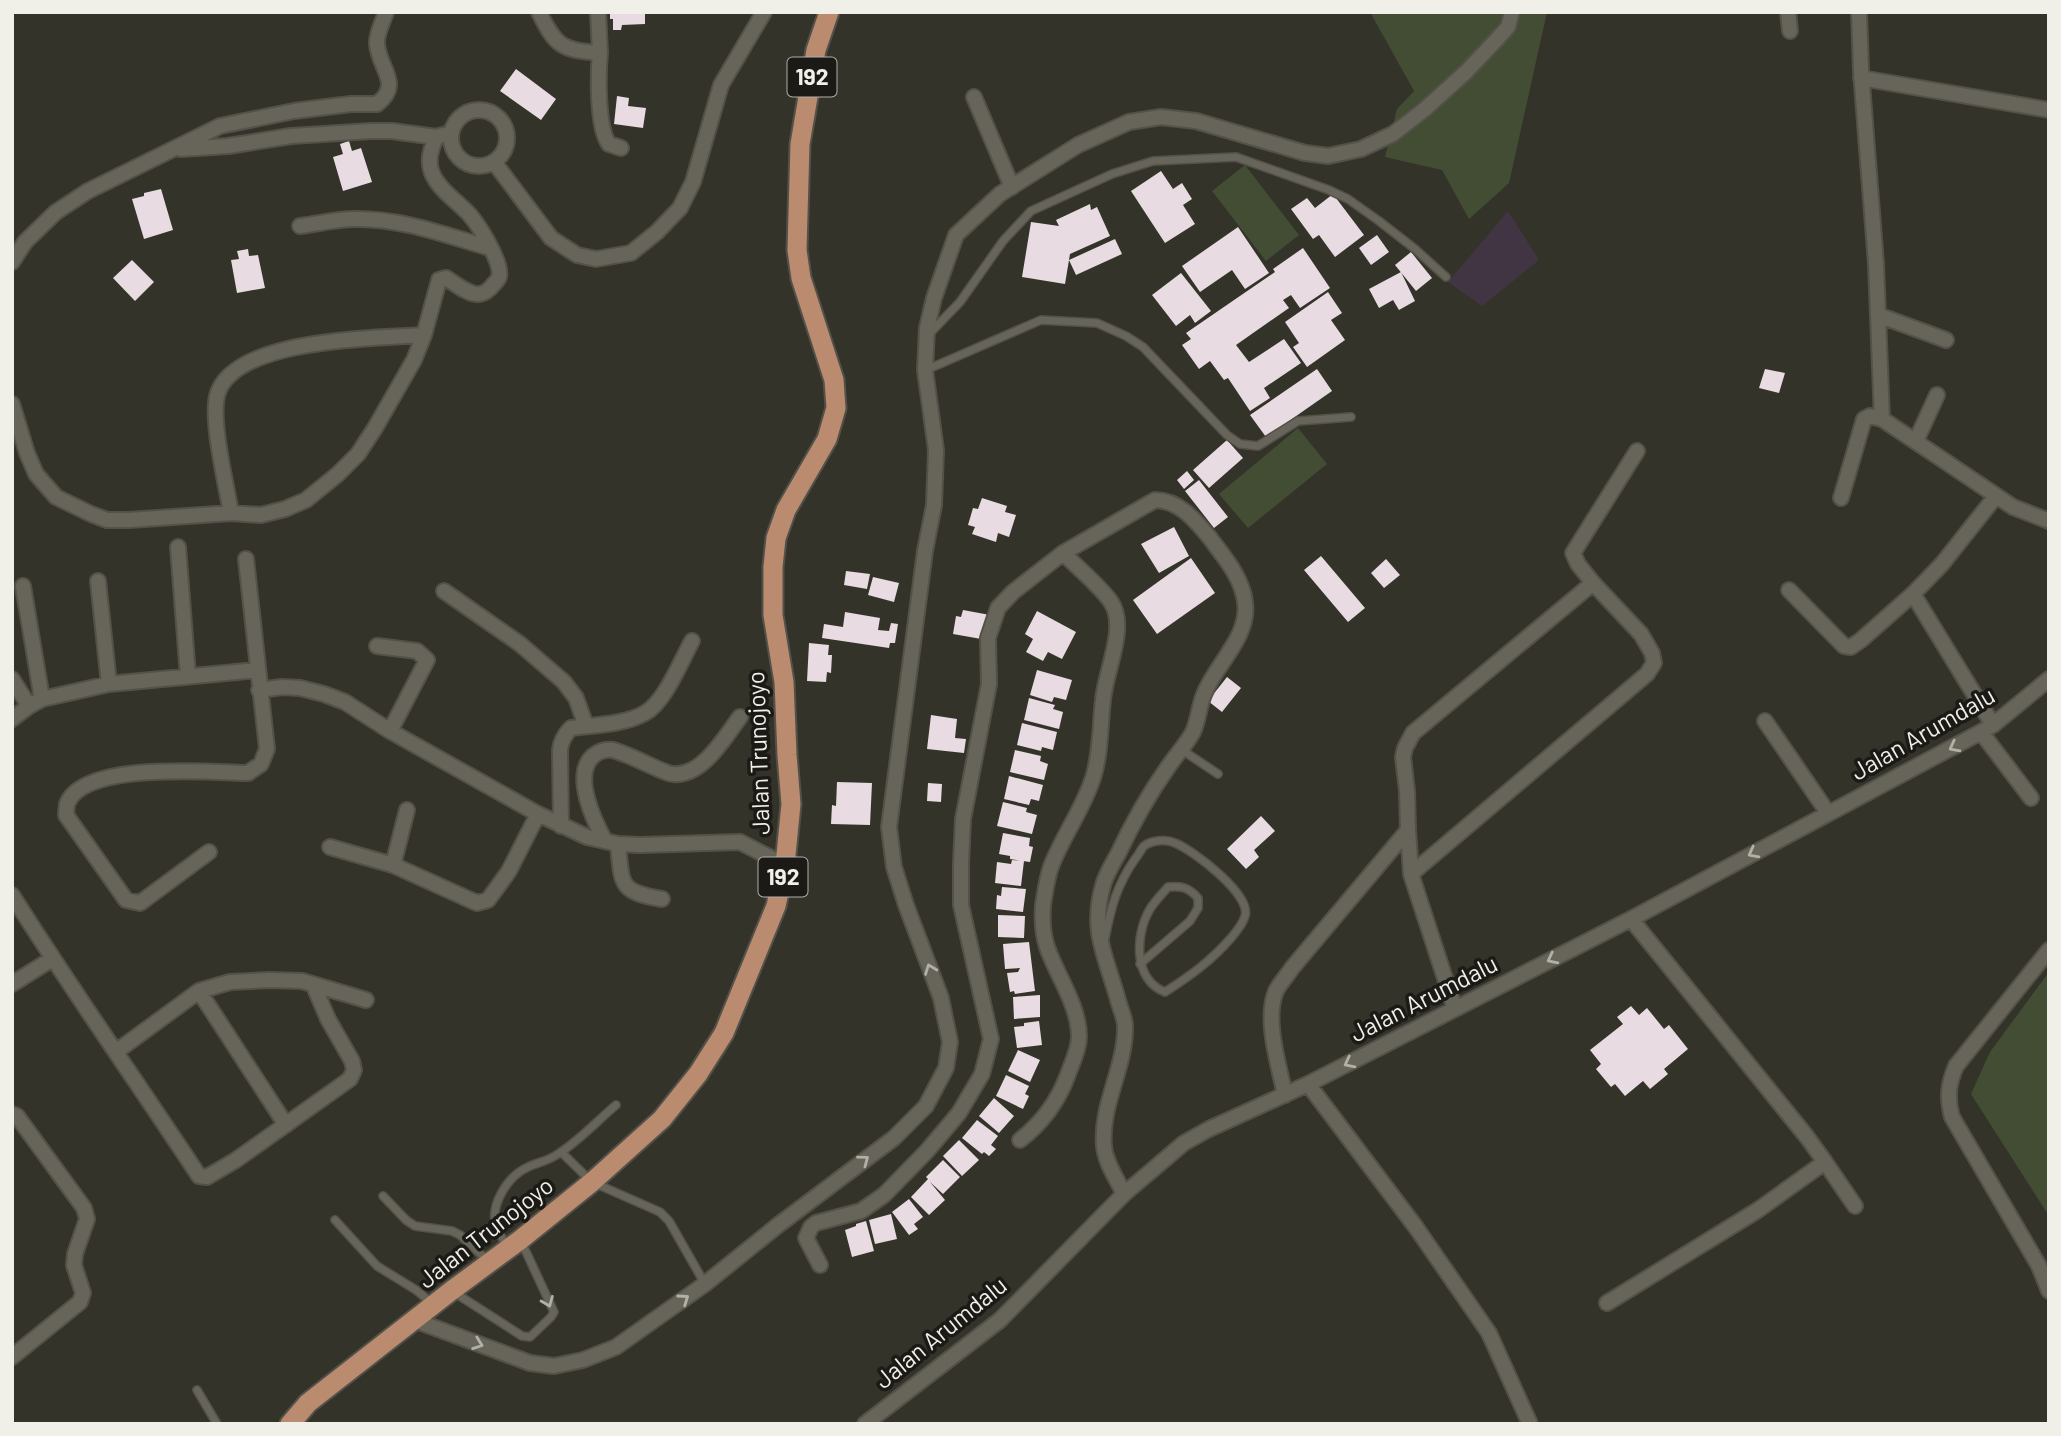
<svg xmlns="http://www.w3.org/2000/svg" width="2061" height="1436" viewBox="0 0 2061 1436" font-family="Barlow,sans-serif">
<rect width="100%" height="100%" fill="#343329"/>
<path fill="#423543" d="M1508,211l31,49 -57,46 -34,-24z"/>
<path fill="#424d33" d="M1370,12h177l-38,171 -40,36 -27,-49 -57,-13 12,-48 17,-18z
M1245,165l54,70 -33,26 -54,-70z
M1298,428l29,36 -79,64 -29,-34z
M2049,972v244l-78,-122 19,-42z"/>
<path fill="#e8dbe1" d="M610,12h35v12l-23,1 -1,5h-8v-11h-3z
M516,69l40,30 -15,21 -41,-29z
M617,96l12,2 -1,8 18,2 -3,20 -29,-4z
M349,141l3,10 9,-3 11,34 -29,9 -10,-34 10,-3 -3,-10z
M1161,171l12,18 9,-6 10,16 -9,6 12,19 -30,19 -34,-52z
M161,189l12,41 -29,9 -12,-40 12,-3v-3z
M1333,194l31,41 -29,22 -16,-22 -6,4 -22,-30 16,-11 8,10z
M1090,204l1,6 6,-3 13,29 -40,18 -5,30 -43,-7 9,-55 28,4 -3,-6z
M1238,227l31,46 -24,16 -13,-19 -32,22 -18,-26z
M1377,235l12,17 -18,13 -12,-17z
M1115,239l7,15 -46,21 -7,-15z
M1303,248l27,40 -30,20 -9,-13 -8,5 6,8 -53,37 13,17 35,-23 17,24 -37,25 6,10 -20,13 -22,-33 -4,2 -14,-19 -11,8 -17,-24 9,-6 -5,-6 89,-61 -2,-3z
M248,249l1,7 9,-1 7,33 -28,5 -6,-33 8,-1 -2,-8z
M1411,252l21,26 -16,13 -21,-26z
M132,260l22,22 -19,19 -22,-23z
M1401,272l14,29 -16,9 -6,-10 -14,8 -10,-19z
M1181,273l30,38 -16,12 -5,-8 -14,11 -24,-31z
M1328,292l14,21 -11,7 14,20 -38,27 -14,-20 6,-4 -14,-21z
M1317,369l15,22 -66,46 -16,-22z
M1765,369l20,4 -6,20 -20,-5z
M1227,440l16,18 -34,30 -16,-18z
M1187,471l7,9 -10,9 -7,-9z
M1199,480l29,37 -14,11 -29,-37z
M982,498l25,8 -2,6 11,3 -7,22 -11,-4 -2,9 -24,-8 3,-7 -7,-2 5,-17 5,1z
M1174,527l15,29 -30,17 -18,-29z
M1321,556l44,52 -17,14 -44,-52z
M1191,558l24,35 -58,41 -24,-34z
M1386,559l14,16 -16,13 -13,-15z
M846,571l24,3 -3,15 -23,-4z
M873,577l26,6 -5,19 -26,-7z
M963,610l27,5 -3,25 -34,-6 3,-18 5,1z
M1037,611l39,21 -14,27 -14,-7 -5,9 -17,-9 7,-13 -8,-5z
M845,612l35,6 -2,12 11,1 2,-8 7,1 -3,19h-5l-1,5 -67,-10 2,-14 19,3z
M809,643l20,2 -1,10h4l-1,18 -4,-1 -1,10 -19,-1z
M1037,670l35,10 -6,20 -12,-3 -2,5 -22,-7z
M1227,677l14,11 -19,24 -14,-11z
M1029,698l26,7 -2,4 10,3 -4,17 -35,-9z
M931,715l26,4 -2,19 11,1 -2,14 -37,-4z
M1022,723l35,9 -4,18 -11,-3 -1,4 -24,-6z
M1015,750l26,6 -1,5 8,3 -4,16 -34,-8z
M1009,776l34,9 -4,16 -8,-2 -2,6 -25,-6z
M837,782l35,1 -2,42 -39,-1 1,-19 4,1z
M928,783l14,1 -1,18 -14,-1z
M1003,802l24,6 -1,4 11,3 -5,19 -35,-8z
M1261,816l14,15 -21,19 5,7 -13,12 -19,-20z
M1003,833l27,5 -1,8 4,1 -3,15 -20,-3v-3l-11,-2z
M1012,860l12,1 -3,25 -26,-3 2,-21 14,2z
M1002,887l24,2 -3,23 -27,-3 1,-14 4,1z
M998,915l27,1 -1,22 -26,-1z
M1029,942l6,49 -20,3 -1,-3 -4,1 -3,-19 11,-1 2,-4 -15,1 -2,-25z
M1040,995v22l-26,2 -1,-22z
M1631,1006l8,9 8,-7 17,21 5,-4 19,24 -24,20 4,5 -18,15 -7,-8 -18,15 -10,-12 -4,3 -15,-18 5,-5 -11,-14 33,-26 -6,-7z
M1039,1021l3,24 -25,3 -3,-21 10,-1v-3z
M1018,1050l22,10 -10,22 -22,-11z
M1006,1075l23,11 -4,8 4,2 -6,13 -27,-13z
M994,1098l20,18 -15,17 -20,-17z
M977,1120l21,16 -7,9 5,4 -7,7 -5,-4 -2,2 -20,-16z
M959,1140l20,20 -17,16 -19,-20z
M943,1160l17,17 -17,17 -13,-12 15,18 -16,15 -18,-18 17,-18 -2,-2z
M909,1199l14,18 -9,7 4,5 -9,6 -17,-23z
M891,1214l6,25 -22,5 -6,-24z
M866,1221l8,30 -22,6 -7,-27 11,-4v-2z"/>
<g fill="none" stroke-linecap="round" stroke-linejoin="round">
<defs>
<path id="service" d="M930,333l30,-31 43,-61 28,-30 81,-37 41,-13 83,-4 93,33 19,9 31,22 36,28 31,28
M926,370l115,-50 56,3 29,13 17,11 84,88 13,9 18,2 40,-25 53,-4
M1182,750l36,24
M1105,938c6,-31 12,-53 30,-79 3,-3 6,-10 9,-13 8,-6 22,-7 31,-3 18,7 77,52 70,73 -2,8 -9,16 -14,22 -20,23 -41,38 -66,54 -32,-12 -30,-58 -15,-83 5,-8 12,-15 18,-22 14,-1 20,0 30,11v10l-8,13 -50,43
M561,1152l31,30 68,30 9,9 36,63
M383,1196l23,24 9,6 37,5 8,4 29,27
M335,1220l42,46 39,24 17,14
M509,1248c-4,-6 -9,-12 -12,-19 -9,-23 11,-53 31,-62 11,-5 20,-6 30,-13 21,-13 39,-33 58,-49
M452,1291l70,45 8,1 21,-20 3,-5 -33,-71
M197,1390l20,34"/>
<path id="minor" d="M539,12c17,35 23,38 61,41l-2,-41
M1788,12l2,19
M1859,12l2,59 15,193 6,155 131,88 36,14
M600,53c-2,21 -3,75 9,91l12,4
M1861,78l188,32
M974,97l38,90
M451 138a28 28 0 1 1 56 0a28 28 0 1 1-56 0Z
M181,149l47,-3 63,-10 80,-5h21l44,6 15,-4
M494,162l57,76 26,17 19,4 35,-6 26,-21 23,-24 13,-26 28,-97 43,-73
M300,226c18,-2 36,-7 54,-7 47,-1 91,16 136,29
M12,262l13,-20 31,-30 32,-21 132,-65 74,-15 57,-7h26c26,-20 2,-35 0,-60 -1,-10 6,-22 9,-32
M1878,315l68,25
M12,404l15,49 9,21 20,23 35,17 16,6h22l102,-7 30,2 24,-6 21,-9 32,-26 20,-20 17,-26 39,-68 10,-25 15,-55 7,-2c8,5 24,18 34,16 5,-1 9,-4 13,-9 2,-2 6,-6 6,-8 4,-14 -21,-53 -30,-63 -12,-13 -30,-24 -37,-41 -5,-12 -1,-24 4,-36
M1916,441l21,-46
M1841,498l23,-79 6,-3 12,3
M231,513c-5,-30 -20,-90 -14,-117 14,-58 160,-58 207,-61
M178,547l10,129
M98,581l11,103
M1593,583l-15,-19 -5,-11 64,-102
M23,586l19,113
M1789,590l55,56 7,1 10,-7 52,-46 29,-30 54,-68
M444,591l76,53 44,38 12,16 10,28
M1913,594l80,131
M377,646l40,5 10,9 -37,71
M12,679l17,27
M259,690l23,-3 18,1 24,6 21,8 45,29 148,83 49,23 31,7 22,1 100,-3 45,23
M12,719l17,-13 13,-7 67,-15 148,-14
M1765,721l63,92
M1981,732l50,66
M561,826l-1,-76c1,-9 4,-15 11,-22 23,-3 53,-3 74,-15 20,-11 36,-52 47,-72
M605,841c-11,-20 -33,-66 -12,-85 6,-5 13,-7 20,-6 17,5 33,14 50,21 3,1 6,3 10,3 29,3 52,-37 67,-57
M618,844c4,41 1,48 44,55
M330,847l63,18 84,38 11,-3 21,-29 29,-57
M209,852l-69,51 -14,-3 -60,-85c0,-1 1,-10 1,-11 16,-43 144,-32 181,-31l13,-9 6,-15 -21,-190
M393,865l14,-55
M1411,874l-3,-44 -1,-39 -4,-34 2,-9 8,-15 180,-150 48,51 11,19 2,10 -7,11 -236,200 44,135
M12,895c60,95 125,187 187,281l8,1 29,-17 114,-81 4,-9 -2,-9 -24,-42 -15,-35
M2049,950l-93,116c-8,19 -9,31 -4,51l87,149 10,25
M12,984l40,-25
M199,991l87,134
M117,1051l82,-60 31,-9 39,-2 33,1 64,19
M1308,1084l107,142 74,107 41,91
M1285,1095c-6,-29 -21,-76 -9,-104 4,-8 11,-15 16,-23l116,-138
M12,1114l5,2 67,92 3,11 -12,35 -1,11 9,28 -3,9 -68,55
M1020,1140c22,-17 37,-37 47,-63 4,-12 12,-27 12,-40 0,-32 -22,-61 -32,-90 -4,-12 -5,-28 -4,-42 2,-12 4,-29 9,-41 12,-30 31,-55 41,-86 8,-26 7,-52 10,-78 2,-28 25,-73 8,-98 -10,-15 -35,-36 -48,-49
M1825,1162l30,44
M820,1265l-14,-27 5,-11 5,-4 45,-12 23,-16 43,-44 32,-38 23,-39 9,-35 -30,-134v-41l2,-45 26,-135 -1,-46 10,-30 15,-16 50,-39 92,-53c24,0 41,21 55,38 14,19 32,39 35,64 5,34 -28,61 -40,90 -6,12 -6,27 -12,40 -7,13 -17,23 -25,35 -19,27 -36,57 -50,87 -5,9 -11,19 -14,28 -15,48 2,74 14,118 2,8 7,18 7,26 1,41 -25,79 -21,120 1,16 13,33 20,48
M1607,1303l151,-93 67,-48 -18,-25 -176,-218
M414,1320l116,43 24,3 29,-6 33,-13 89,-63 72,-58 117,-88 32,-32 20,-38 4,-26 -9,-44 -35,-93 -12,-38 -5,-40 36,-276 9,-46 2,-55 -11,-80 2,-42 7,-30 22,-63 44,-41 78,-49 51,-23 32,-5 35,4 109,32 23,3 33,-7 32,-15 32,-25 41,-37 32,-34 10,-11 4,-15
M865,1424l135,-104 124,-126 60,-51 25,-14 99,-45 323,-165 350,-187 12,-7 56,-46"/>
<path id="primary" d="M290,1424l18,-21 143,-112 69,-51 72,-58 70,-63 36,-45 26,-41 52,-127 9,-41 6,-61 -4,-49 -3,-73 -11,-67v-48l3,-29 10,-28 41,-71 9,-31 -2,-28 -33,-102 -4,-28 3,-106 16,-94 13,-38"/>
</defs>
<use href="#service" stroke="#535149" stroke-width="10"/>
<use href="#minor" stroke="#535149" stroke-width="18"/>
<use href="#primary" stroke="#535149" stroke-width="23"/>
<use href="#service" stroke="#676559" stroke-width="7"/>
<use href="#minor" stroke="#676559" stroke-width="14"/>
<use href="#primary" stroke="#ba8b6f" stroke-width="19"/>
</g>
<defs><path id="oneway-chevron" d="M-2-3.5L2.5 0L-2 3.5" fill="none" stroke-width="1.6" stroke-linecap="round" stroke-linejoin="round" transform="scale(1.75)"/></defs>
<g stroke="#b2b1a8">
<use href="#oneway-chevron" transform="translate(1954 747) rotate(152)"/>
<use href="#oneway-chevron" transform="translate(1753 853) rotate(152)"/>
<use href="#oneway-chevron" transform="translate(1552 959) rotate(153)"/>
<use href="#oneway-chevron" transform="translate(930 969) rotate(-111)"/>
<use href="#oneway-chevron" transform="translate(1349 1063) rotate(153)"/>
<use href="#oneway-chevron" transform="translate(864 1160) rotate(-37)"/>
<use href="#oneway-chevron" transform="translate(684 1299) rotate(-35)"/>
<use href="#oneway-chevron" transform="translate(548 1302) rotate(68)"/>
<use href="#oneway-chevron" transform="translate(478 1344) rotate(20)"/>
</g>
<g text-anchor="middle" stroke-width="7" stroke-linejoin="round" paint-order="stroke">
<g fill="#1b1a16" stroke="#b0afa9" stroke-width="2">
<rect x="787.5" y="57.5" width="49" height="39" rx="5"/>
<rect x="758.5" y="857.5" width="49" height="39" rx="5"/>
</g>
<g font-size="23" font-weight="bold" fill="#f0efe8">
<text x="812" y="85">192</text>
<text x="783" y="885">192</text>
</g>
<g font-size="24" fill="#f0efe8" stroke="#1b1a16">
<text transform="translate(1923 734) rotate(-30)" y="8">Jalan Arumdalu</text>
<text transform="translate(759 753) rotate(-92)" y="8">Jalan Trunojoyo</text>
<text transform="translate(1424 999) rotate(-27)" y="8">Jalan Arumdalu</text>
<text transform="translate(486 1233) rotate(-38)" y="8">Jalan Trunojoyo</text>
<text transform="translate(941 1333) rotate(-39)" y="8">Jalan Arumdalu</text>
</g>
</g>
<rect width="2061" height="1436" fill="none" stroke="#f0efe8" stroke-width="28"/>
</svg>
